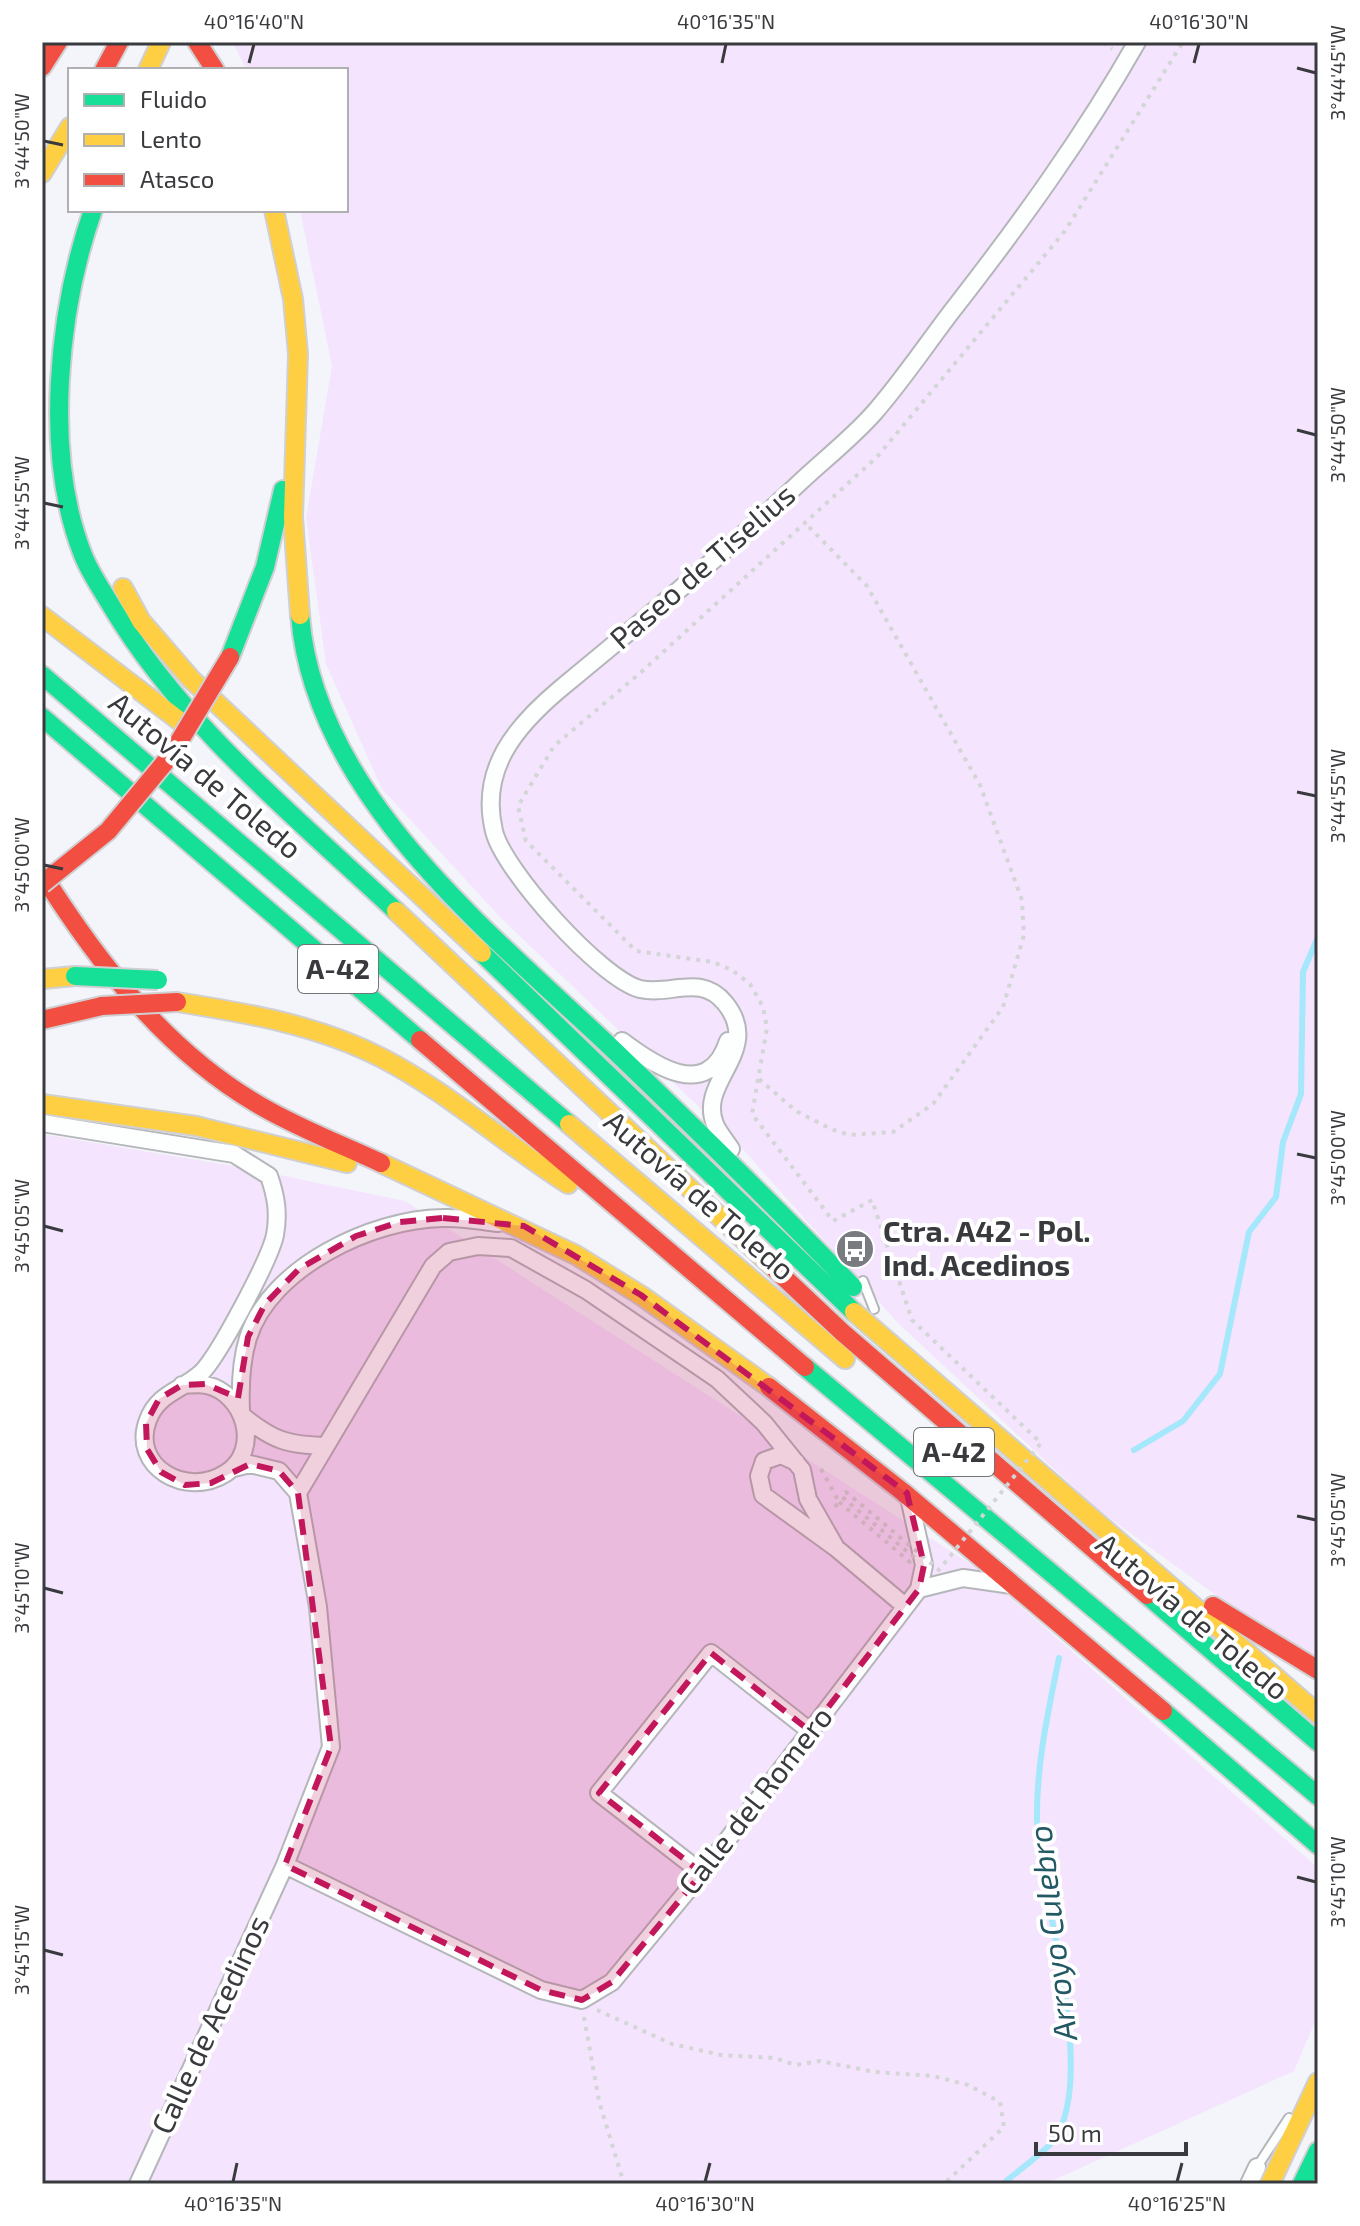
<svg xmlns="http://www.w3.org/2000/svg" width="1360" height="2226" viewBox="0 0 1360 2226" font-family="'Exo 2',sans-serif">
<rect width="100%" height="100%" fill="#f3f5fa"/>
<path fill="#f4e4fd" d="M233,42h1085v1615l-83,-48 -138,-100 -200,-187 -157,-176 -240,-229 -118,-128 -56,-125 -20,-146 26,-152 -32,-156h46v-140h-100z
M42,1134l203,34 160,33 572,367 341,300v147l-24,56 -249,113h-1003z"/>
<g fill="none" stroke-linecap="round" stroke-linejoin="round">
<path stroke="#a5e7fb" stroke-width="6" d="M1134,1450l49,-29 37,-47 29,-142 27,-35 7,-55 18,-48 2,-122 15,-35
M1003,2184c14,-13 41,-31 51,-44 45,-66 -14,-241 -17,-319 -1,-55 11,-109 22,-163"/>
<defs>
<path id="lane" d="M863,1281l11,28
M1257,2167l32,-49"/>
<path id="street" d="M622,1041c33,25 86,61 106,0
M42,1123l192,31 35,22c7,20 10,37 6,59 -5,24 -57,122 -74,138 -20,18 -43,20 -53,47 -18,46 38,79 78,53 36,-23 19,-80 -20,-88 -7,-2 -17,0 -24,0
M731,1149c-5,-8 -13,-17 -16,-25 -18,-43 49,-73 10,-121 -24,-30 -54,-7 -85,-14 -39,-10 -137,-119 -146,-158 -15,-62 22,-105 66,-142 80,-66 160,-132 236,-203 25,-24 55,-47 78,-73 28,-32 52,-68 78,-102 67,-86 131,-174 185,-269
M241,1411c-1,-24 0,-50 7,-73 22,-71 125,-119 194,-120 19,-1 38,3 56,5
M244,1417c30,24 44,28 82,29
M796,1462l-15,-7 -17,6 -5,15 4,19 73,53 69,58
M298,1493l135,-227 16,-14 29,-6 33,2 75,42 131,89 47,44 38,47 6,29 28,49
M919,1589l44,-11 49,7
M285,1865l256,125 41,10 30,-18 90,-109 217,-284 5,-24 -14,-63
M702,1873l-103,-80 112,-140 99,78
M138,2184l147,-319 46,-118 -13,-140 -20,-114 -19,-22 -29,-7 -16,4
M1249,2184l8,-17"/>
<path id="fast" d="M93,210c-35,100 -50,244 -10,345 7,18 19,35 29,52 71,119 185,211 284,304
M300,615c14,183 197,323 320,441 79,76 157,152 233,231
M230,657l35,-90 18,-77
M42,675l527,449
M42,717l378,323
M482,953l372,359
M805,1367l513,429
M1147,1595l171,147
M1163,1711l155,134
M1302,2184l16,-33"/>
<path id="slow" d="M148,70l13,-28
M42,173l28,-46
M274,210l19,89 5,55 -5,163 7,98
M123,588l18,33 50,58 291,274
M42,616l143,109
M396,911l379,358
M42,979l33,-3
M177,1002c70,11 141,23 205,56 66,34 123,86 186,126
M42,1104l154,22 151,37
M569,1124l276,235
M381,1163l195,92 66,41 127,91
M854,1312l464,402
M1270,2184l48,-102"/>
<path id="jam" d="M197,42l18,28
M42,67l16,-25
M104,70l15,-28
M42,874c57,90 124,177 217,231 39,23 81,39 122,58
M42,1020l60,-14
M420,1040l385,327
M775,1269l67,63 305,263
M769,1387l134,105 260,219
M1213,1606l105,64"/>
</defs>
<use href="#lane" stroke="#b5b6ba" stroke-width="12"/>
<use href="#street" stroke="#b5b6ba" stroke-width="20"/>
<use href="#fast" stroke="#d0d0d3" stroke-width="22"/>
<use href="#slow" stroke="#d0d0d3" stroke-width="22"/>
<use href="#jam" stroke="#d0d0d3" stroke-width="22"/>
<path stroke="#d4d5d6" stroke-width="4" stroke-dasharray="4 6" stroke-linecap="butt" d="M1103,42l9,7
M759,1079l37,32 35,18 18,6 44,-3 40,-28 70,-97 21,-72 -2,-35 -42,-115 -113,-199 -62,-63
M872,1200l-39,21 -81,-107 15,-86 -4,-21 -13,-23 -18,-14 -19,-8 -77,-11 -110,-110 -8,-35 36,-60 85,-72 238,-217 188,-226 118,-189
M821,1469l18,33 -6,7
M597,2010l75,34 49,11 54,3 20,7 25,-4 55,11 58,4 35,9 32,17 4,25 -60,57
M584,2017l15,84 25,83"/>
<use href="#lane" stroke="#fdfefe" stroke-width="8"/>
<use href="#street" stroke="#fdfefe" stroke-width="16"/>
<use href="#fast" stroke="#16e098" stroke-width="18"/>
<use href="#slow" stroke="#ffcf43" stroke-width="18"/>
<use href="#jam" stroke="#f24e42" stroke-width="18"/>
<defs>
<path id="fast-bridge" d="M75,976l83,4"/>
<path id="jam-bridge" d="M42,884l66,-53 63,-76 59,-98
M102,1006l75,-4"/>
</defs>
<use href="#fast-bridge" stroke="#d0d0d3" stroke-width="22" stroke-linecap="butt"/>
<use href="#jam-bridge" stroke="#d0d0d3" stroke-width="22" stroke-linecap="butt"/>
<path stroke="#d4d5d6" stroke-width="4" stroke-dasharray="4 6" stroke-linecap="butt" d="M839,1502l71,60 5,-4 -73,-61 4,-5 93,78 102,-127 -129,-123 -40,-120"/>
<use href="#fast-bridge" stroke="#16e098" stroke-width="18"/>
<use href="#jam-bridge" stroke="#f24e42" stroke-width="18"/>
</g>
<path fill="#c2185b" fill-opacity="0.2" stroke="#c2185b" stroke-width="6" stroke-dasharray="16 10" stroke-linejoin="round" d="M443,1218l81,8 117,69 266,198 17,72 -5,24 -109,142 -99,-78 -112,140 103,80 -90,109 -30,18 -41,-10 -256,-125 46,-118 -33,-254 -19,-22 -29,-7 -39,19 -26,2 -24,-13 -14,-23 -1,-26 13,-24 23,-14 23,-1 33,14 10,-61 17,-33 34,-35 57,-33 44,-14z"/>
<path fill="none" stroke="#393a3e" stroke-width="3" d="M249,63l5,-19M722,63l4,-19M1194,63l5,-19M1297,68l19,5M44,141l19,4M1297,430l19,5M44,503l19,4M1297,792l19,4M44,865l19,4M1297,1154l19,4M44,1226l19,5M1297,1516l19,4M44,1588l19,5M1297,1877l19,5M44,1950l19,5M233,2182l4,-19M705,2182l5,-19M1177,2182l5,-19"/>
<defs>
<symbol id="bus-disc" viewBox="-11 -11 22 22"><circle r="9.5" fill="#7a7b80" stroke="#fff"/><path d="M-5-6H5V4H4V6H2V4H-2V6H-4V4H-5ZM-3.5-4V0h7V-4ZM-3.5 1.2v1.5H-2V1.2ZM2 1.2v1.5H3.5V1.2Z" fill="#fff"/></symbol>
</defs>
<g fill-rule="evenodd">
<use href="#bus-disc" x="833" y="1227" width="44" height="44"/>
</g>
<g text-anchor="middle" stroke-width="8" stroke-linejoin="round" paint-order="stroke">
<g fill="#fff" stroke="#747578" stroke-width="2">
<rect x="298" y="945" width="80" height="48" rx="6"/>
<rect x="914" y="1428" width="80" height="48" rx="6"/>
</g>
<g font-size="28" font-weight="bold" fill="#393a3e">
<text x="338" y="979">A-42</text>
<text x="954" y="1462">A-42</text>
</g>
<g font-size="30" fill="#393a3e" stroke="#fff">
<text transform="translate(703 567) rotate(-41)" y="10">Paseo de Tiselius</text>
<text transform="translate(205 776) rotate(40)" y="10">Autovía de Toledo</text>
<text transform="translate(699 1196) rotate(41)" y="10">Autovía de Toledo</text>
<text transform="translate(1192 1617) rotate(40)" y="10">Autovía de Toledo</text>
<text transform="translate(756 1801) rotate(-52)" y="10">Calle del Romero</text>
<text transform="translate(211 2025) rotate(-65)" y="10">Calle de Acedinos</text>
</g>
<g font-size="30" font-weight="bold" fill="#393a3e" stroke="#fff" text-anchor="start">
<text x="883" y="1242">Ctra. A42 - Pol.<tspan x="883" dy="34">Ind. Acedinos</tspan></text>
</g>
<g font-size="32" font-style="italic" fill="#235865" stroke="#fff">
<text transform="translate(1053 1933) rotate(-97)" y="11">Arroyo Culebro</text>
</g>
</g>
<rect width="1360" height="2226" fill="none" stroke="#ffffff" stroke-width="88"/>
<rect x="68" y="68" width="280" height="144" fill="#ffffff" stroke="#b0b0b2" stroke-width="2"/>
<rect x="84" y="94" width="40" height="12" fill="#16e098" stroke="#b0b0b2" stroke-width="2"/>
<text x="140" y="108" font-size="24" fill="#393a3e">Fluido</text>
<rect x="84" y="134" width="40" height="12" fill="#ffcf43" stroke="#b0b0b2" stroke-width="2"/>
<text x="140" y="148" font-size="24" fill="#393a3e">Lento</text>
<rect x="84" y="174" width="40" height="12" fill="#f24e42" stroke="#b0b0b2" stroke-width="2"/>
<text x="140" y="188" font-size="24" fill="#393a3e">Atasco</text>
<path d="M1036 2142v12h150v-12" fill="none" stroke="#393a3e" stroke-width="4"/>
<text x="1048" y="2142" font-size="24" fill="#393a3e" stroke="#ffffff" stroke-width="6" paint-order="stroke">50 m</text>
<rect x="44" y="44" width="1272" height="2138" fill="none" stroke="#393a3e" stroke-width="3"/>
<g font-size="20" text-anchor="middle" fill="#393a3e">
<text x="254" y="29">40°16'40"N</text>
<text x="726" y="29">40°16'35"N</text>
<text x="1199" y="29">40°16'30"N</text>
<text transform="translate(1338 73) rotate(-90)" y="7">3°44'45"W</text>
<text transform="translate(22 141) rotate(-90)" y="7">3°44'50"W</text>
<text transform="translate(1338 435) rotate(-90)" y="7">3°44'50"W</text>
<text transform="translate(22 503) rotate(-90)" y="7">3°44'55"W</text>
<text transform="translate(1338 796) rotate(-90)" y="7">3°44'55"W</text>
<text transform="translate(22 865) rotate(-90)" y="7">3°45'00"W</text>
<text transform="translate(1338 1158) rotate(-90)" y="7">3°45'00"W</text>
<text transform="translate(22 1226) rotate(-90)" y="7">3°45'05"W</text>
<text transform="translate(1338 1520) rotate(-90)" y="7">3°45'05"W</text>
<text transform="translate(22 1588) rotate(-90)" y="7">3°45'10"W</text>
<text transform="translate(1338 1882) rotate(-90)" y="7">3°45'10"W</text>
<text transform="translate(22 1950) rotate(-90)" y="7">3°45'15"W</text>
<text x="233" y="2211">40°16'35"N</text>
<text x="705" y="2211">40°16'30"N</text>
<text x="1177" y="2211">40°16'25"N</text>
</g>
</svg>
